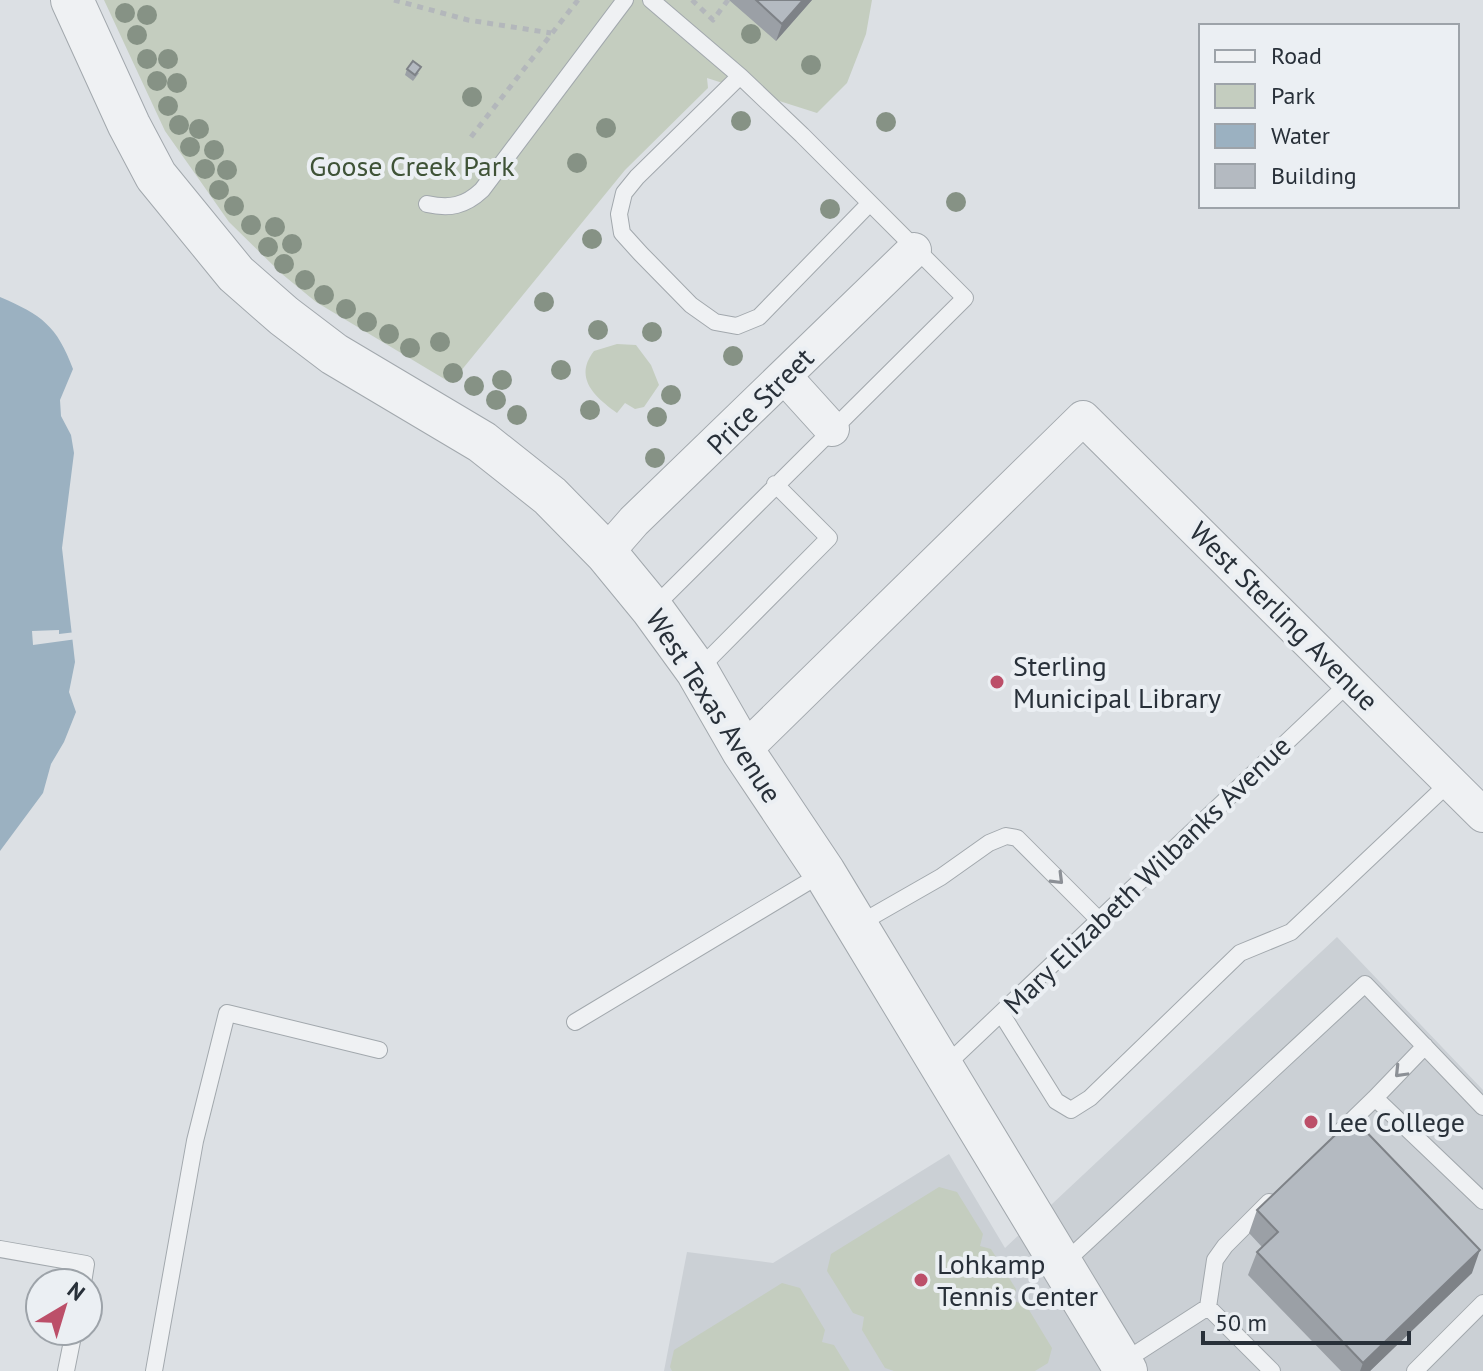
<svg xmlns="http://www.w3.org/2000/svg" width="1483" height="1371" viewBox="0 0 1483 1371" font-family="'PT Sans',sans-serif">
<rect width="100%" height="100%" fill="#dce0e4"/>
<path fill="#cbd0d5" d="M1337,937l146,153v281h-819l23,-119 86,11 176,-109 56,94z"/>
<path fill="#c4cdbf" d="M104,0h768l-6,34 -19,49 -30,30 -110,-35 1,10 -83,82 -174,213 -135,-81 -34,-28 -53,-52 -64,-91z
M617,344l19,1 15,20 8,20 -15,22 -9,2 -10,-6 -8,10c-22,-16 -44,-35 -23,-62z
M939,1187l18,5 26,42 -3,12 11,3 25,40 -2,12 12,4 26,43 -4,15 -13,8h-141l-9,-3 -23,-38 2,-13 -11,-4 -26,-42 4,-17z
M782,1283l18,5 25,42 -3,12 12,3 16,26h-178l-2,-4 4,-17z"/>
<path fill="#9bb1c1" d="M0,297c42,18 57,29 73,72l-13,31 1,16 10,19 3,18 -12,95 13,114 -6,30 7,20 -12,30 -13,22 -8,29 -43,58z"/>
<path fill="#dce0e4" d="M59,630v4l17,-2 1,7 -44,6 -1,-14z"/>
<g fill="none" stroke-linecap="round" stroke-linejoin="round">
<defs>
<path id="service" d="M651,0l89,76 62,59 163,163 -313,311
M740,76l-103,101 -13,16 -5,21 3,19 19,21 50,51 24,17 22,4 22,-9 110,-113
M427,204c23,5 38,2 55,-14l143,-190
M698,670l131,-132 -54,-54
M857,925l84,-48 48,-34 17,-7 11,2 82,82
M1001,1013l55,88 15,9 19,-12 150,-145 51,-21 159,-150
M575,1022l248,-149
M943,1068l408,-387
M1375,1098l50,-52
M1340,1132l35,-34 108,103
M0,1249l86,15 -3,19
M1063,1264l302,-280 118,123
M1208,1307l64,64
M1123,1362l85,-55 7,-47 10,-14 44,-44
M66,1371l8,-40
M154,1371l41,-230 32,-128 152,37
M1415,1371l68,-68"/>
<path id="minor" d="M784,376l48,53
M606,553l28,-32 280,-271
M743,751l340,-333 400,397"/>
<path id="tertiary" d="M72,0l57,125 27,51 80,98 48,42 50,38 148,88 68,54 56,57 46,56 45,62 46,80 81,121 302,499"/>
</defs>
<use href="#service" stroke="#a2a8ad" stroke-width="18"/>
<use href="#minor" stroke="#a2a8ad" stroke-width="36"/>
<use href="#tertiary" stroke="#a2a8ad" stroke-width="44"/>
<path stroke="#b3b7bb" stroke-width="5" stroke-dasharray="6 6" stroke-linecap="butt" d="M394,0l74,20 83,13
M692,0l21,20 15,-20
M471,137l107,-137"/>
<use href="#service" stroke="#eff1f3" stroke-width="16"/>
<use href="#minor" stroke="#eff1f3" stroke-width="34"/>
<use href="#tertiary" stroke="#eff1f3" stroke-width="42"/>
</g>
<g fill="#869285">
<circle cx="125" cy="13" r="10"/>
<circle cx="147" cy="15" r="10"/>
<circle cx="751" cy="34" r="10"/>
<circle cx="137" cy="35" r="10"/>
<circle cx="147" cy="59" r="10"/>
<circle cx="168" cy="59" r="10"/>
<circle cx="811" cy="65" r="10"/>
<circle cx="157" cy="81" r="10"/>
<circle cx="177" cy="83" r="10"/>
<circle cx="472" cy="97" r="10"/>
<circle cx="168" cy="106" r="10"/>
<circle cx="741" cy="121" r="10"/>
<circle cx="886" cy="122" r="10"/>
<circle cx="179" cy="125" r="10"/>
<circle cx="606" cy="128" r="10"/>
<circle cx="199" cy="129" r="10"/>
<circle cx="190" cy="147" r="10"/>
<circle cx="214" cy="150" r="10"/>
<circle cx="577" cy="163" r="10"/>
<circle cx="205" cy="169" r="10"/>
<circle cx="227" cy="170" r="10"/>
<circle cx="219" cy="190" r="10"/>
<circle cx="956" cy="202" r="10"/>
<circle cx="234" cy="206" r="10"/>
<circle cx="830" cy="209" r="10"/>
<circle cx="251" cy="225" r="10"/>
<circle cx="275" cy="227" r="10"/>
<circle cx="592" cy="239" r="10"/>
<circle cx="292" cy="244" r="10"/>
<circle cx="268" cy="247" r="10"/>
<circle cx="284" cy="264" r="10"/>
<circle cx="305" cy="280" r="10"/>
<circle cx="324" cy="295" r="10"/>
<circle cx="544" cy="302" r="10"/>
<circle cx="346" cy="309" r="10"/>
<circle cx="367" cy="322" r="10"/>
<circle cx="598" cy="330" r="10"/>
<circle cx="652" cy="332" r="10"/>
<circle cx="389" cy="334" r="10"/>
<circle cx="440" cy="342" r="10"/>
<circle cx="410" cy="348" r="10"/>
<circle cx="733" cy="356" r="10"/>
<circle cx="561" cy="370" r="10"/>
<circle cx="453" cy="373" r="10"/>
<circle cx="502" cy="380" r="10"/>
<circle cx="474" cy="386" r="10"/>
<circle cx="671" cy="395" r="10"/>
<circle cx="496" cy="400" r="10"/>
<circle cx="590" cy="410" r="10"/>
<circle cx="517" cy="415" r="10"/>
<circle cx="657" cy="417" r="10"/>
<circle cx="655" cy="458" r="10"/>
</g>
<path fill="#9ba0a6" d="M729,0h83l-36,41z
M407,69l12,4 -6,8 -8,-6z
M1257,1210l215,63 -102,98h-29l-93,-96 9,-23 5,-5 -13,-14z"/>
<path fill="#7e8287" d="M803,0h9l-36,41 6,-17z
M1480,1250l-8,23 -102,98h-10l3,-8z"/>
<path fill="#b4bac1" stroke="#7e8287" stroke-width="2" d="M756,0h47l-21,24z
M413,61l8,6 -6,8 -8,-6z
M1353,1118l127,132 -117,113 -106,-111 21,-20 -21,-22z"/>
<defs><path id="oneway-chevron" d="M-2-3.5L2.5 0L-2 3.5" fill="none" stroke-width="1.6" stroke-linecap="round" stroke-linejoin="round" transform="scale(2)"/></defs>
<g stroke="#8c9096">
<use href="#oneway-chevron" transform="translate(1058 879) rotate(45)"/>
<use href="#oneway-chevron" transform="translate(1400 1072) rotate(134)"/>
</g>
<g fill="#bc4f69" stroke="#ebeff3" stroke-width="3">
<circle cx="997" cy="682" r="8"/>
<circle cx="1311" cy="1122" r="8"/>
<circle cx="921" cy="1280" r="8"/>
</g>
<g text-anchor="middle" stroke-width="8" stroke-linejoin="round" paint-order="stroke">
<g font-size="28" fill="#3f5337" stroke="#ebeff3">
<text x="412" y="176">Goose Creek Park</text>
</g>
<g font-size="28" fill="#283039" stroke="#ebeff3">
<text transform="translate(760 401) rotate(-45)" y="10">Price Street</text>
<text transform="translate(1284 616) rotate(45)" y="10">West Sterling Avenue</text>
<text transform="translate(714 706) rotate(57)" y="10">West Texas Avenue</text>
<text transform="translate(1147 875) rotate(-44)" y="10">Mary Elizabeth Wilbanks Avenue</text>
</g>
<g font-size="28" fill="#283039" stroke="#ebeff3" text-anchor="start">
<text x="1013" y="676">Sterling<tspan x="1013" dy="32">Municipal Library</tspan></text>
<text x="1327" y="1132">Lee College</text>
<text x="937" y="1274">Lohkamp<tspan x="937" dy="32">Tennis Center</tspan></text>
</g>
</g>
<rect x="1199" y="24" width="260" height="184" fill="#ebeff3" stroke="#9da3a9" stroke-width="2"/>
<rect x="1215" y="50" width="40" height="12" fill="#eff1f3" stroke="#9da3a9" stroke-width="2"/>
<text x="1271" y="64" font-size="24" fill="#283039">Road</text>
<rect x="1215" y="84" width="40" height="24" fill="#c4cdbf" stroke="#9da3a9" stroke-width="2"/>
<text x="1271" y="104" font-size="24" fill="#283039">Park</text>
<rect x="1215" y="124" width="40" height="24" fill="#9bb1c1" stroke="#9da3a9" stroke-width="2"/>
<text x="1271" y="144" font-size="24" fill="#283039">Water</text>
<rect x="1215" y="164" width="40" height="24" fill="#b4bac1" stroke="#9da3a9" stroke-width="2"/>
<text x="1271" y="184" font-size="24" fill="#283039">Building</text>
<g transform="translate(64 1307) rotate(38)"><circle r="38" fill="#ebeff3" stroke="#9da3a9" stroke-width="2"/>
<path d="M0-6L14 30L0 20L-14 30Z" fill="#bc4f69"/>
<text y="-12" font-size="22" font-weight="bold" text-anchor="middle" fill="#283039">N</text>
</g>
<path d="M1203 1331v12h206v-12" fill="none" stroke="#283039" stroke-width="4"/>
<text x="1215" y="1331" font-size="24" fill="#283039" stroke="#ebeff3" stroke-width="6" paint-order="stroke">50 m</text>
</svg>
